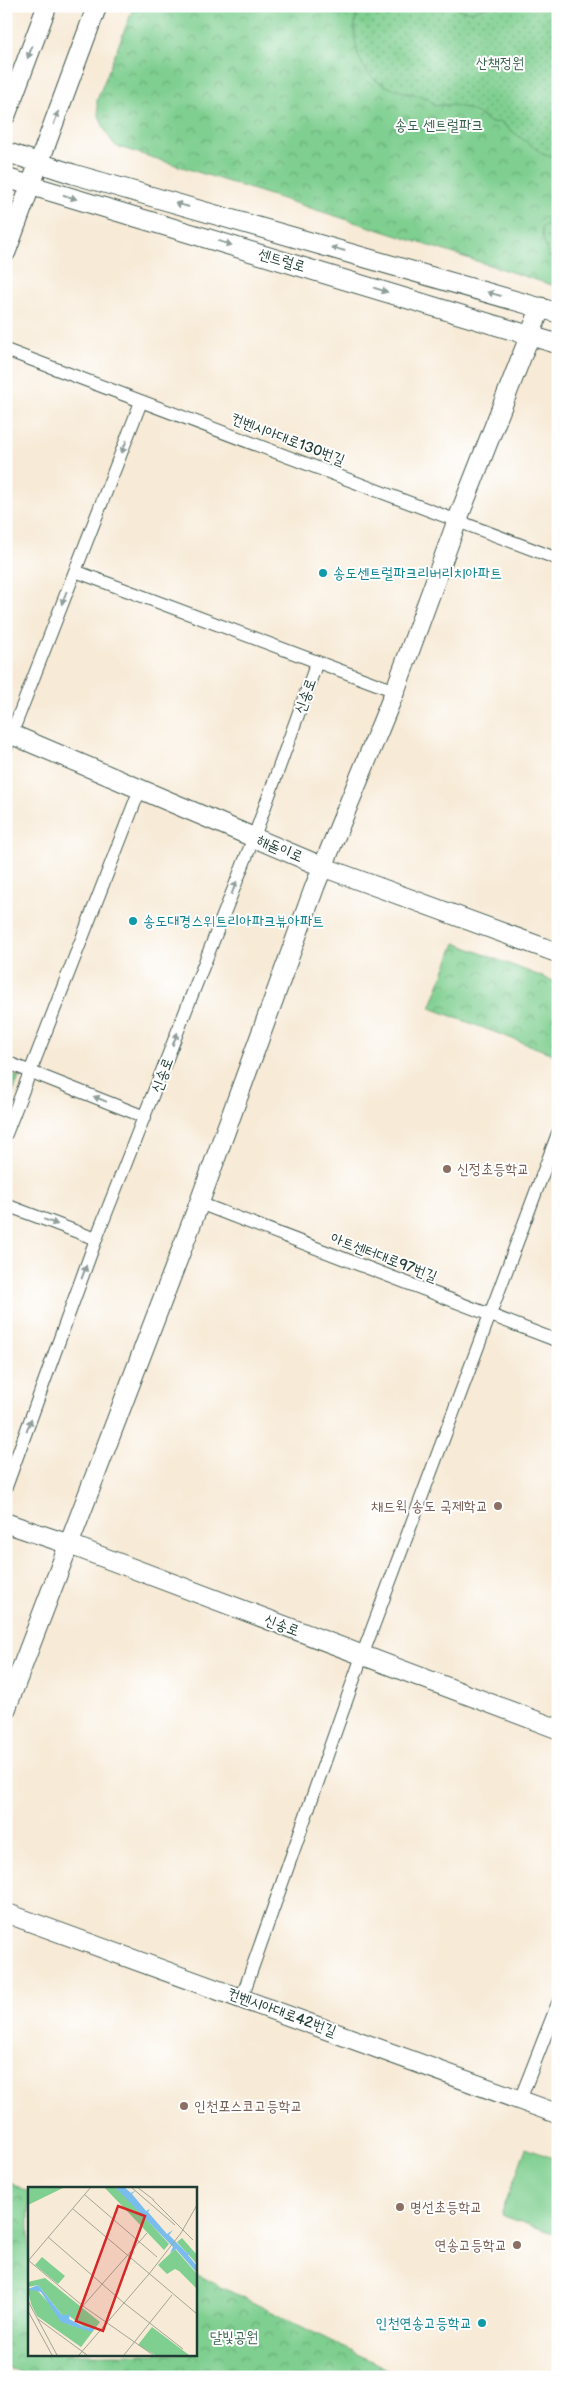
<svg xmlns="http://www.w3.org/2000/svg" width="564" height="2383" viewBox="0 0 564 2383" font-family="'Balsamiq Sans','Poor Story',sans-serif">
<defs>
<pattern id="park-crowns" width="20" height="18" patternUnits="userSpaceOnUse" patternTransform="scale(1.25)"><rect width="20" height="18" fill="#7fcf90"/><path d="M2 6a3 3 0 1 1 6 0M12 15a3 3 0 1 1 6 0" fill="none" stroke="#67a976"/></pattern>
<pattern id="garden-dots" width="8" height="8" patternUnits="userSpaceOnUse" patternTransform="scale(1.25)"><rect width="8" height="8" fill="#7fcf90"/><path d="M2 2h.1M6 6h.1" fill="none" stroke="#67a976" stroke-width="1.8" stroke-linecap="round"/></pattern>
</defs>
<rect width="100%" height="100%" fill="#fff"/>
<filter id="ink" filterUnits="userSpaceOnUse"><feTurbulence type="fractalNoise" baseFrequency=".02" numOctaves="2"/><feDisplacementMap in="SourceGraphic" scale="10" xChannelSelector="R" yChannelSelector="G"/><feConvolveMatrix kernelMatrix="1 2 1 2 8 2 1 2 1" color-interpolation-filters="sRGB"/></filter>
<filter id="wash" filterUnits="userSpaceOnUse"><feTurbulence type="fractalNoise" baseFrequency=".0096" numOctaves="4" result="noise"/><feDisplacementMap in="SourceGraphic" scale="20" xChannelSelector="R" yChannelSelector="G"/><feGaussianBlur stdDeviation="1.12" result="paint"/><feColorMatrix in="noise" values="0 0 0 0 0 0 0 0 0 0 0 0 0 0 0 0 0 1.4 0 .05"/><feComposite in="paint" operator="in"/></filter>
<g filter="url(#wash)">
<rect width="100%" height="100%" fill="#f7ead6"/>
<path fill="url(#park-crowns)" stroke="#4f8662" d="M134,6h424v281l-442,-141c-10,-10 -20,-32 -19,-46z
M455,943l103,40v73l-128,-48z
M6,1073l13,4 -13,34z
M6,2180l23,12v162h166v-80l209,103h-372l-26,-10z"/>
<path fill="url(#garden-dots)" stroke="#4f8662" d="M358,6h89l24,6 17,-6h58l12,14v137l-14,-2 -44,-33 -9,1c-16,-14 -36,-21 -57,-17 -4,-9 -13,-10 -22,-12 -10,-3 -21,-5 -30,-10 -28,-15 -31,-50 -24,-78z
M546,224l12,3v30l-3,2 -7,-3 -7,-25 1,-4z"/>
<path fill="#7fcf90" stroke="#4f8662" d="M526,2148l32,12v75l-57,-20z"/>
</g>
<g filter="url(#ink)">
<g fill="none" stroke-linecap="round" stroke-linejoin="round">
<defs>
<path id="street" d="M6,350l552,209
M75,571l320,120
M6,748l135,-346
M6,1062l139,55
M6,1134l134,-345
M199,1203l359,138
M6,1205l90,34
M6,1487l90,-248 158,-402 63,-175
M242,1997l120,-341 196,-523
M520,2100l38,-97"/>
<path id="secondary" d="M6,115l41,-109
M6,152l67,22 485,139
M6,178l552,166
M6,252l91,-246
M6,732l317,135 235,86
M6,1523l62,21 490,185
M6,1709l191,-500 118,-323 80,-195 62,-170 84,-214
M6,1913l552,201"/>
</defs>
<use href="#street" stroke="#3f574c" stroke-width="14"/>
<use href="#secondary" stroke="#3f574c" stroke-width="21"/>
<use href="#street" stroke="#fff" stroke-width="12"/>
<use href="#secondary" stroke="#fff" stroke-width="19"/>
</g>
<defs><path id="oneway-solid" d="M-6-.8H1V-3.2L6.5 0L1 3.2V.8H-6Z" transform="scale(1.25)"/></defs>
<g fill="#8f9e9a">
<use href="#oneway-solid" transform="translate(30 52) rotate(111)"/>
<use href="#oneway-solid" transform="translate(56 118) rotate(-70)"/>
<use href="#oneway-solid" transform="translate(70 197) rotate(17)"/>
<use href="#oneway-solid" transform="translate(182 205) rotate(-164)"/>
<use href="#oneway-solid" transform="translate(225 243) rotate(17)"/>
<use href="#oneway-solid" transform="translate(338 249) rotate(-164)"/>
<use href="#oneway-solid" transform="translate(381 290) rotate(17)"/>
<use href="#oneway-solid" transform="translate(494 294) rotate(-164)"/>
<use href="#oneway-solid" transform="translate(124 447) rotate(111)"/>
<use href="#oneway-solid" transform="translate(64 598) rotate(111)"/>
<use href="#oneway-solid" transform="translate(234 888) rotate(-69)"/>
<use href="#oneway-solid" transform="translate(175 1039) rotate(-69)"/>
<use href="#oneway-solid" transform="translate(100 1099) rotate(-158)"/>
<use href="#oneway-solid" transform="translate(51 1222) rotate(21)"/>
<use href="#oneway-solid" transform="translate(84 1272) rotate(-70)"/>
<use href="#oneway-solid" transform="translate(29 1425) rotate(-70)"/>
</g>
</g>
<g fill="#0f9aa8" stroke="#fff" stroke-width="2">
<circle cx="323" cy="573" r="5"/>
<circle cx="133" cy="921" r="5"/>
<circle cx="482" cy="2323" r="5"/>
</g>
<g fill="#8d6e63" stroke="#fff" stroke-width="2">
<circle cx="447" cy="1169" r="5"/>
<circle cx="498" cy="1506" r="5"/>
<circle cx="184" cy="2106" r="5"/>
<circle cx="400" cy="2207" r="5"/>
<circle cx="517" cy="2245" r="5"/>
</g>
<g text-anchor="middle" stroke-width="4" stroke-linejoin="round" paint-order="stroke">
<g font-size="15" fill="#37624b" stroke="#fff">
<text x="500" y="68">산책정원</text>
<text x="439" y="130">송도 센트럴파크</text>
<text x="234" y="2342">달빛공원</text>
</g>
<g font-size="15" fill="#1f3d34" stroke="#fff">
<text transform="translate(282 260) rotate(17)" y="5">센트럴로</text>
<text transform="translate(288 439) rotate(21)" y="5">컨벤시아대로130번길</text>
<text transform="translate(305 696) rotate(-70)" y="5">신송로</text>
<text transform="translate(280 848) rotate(23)" y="5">해돋이로</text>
<text transform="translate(162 1075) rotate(-69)" y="5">신송로</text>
<text transform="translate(384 1257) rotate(21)" y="5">아트센터대로97번길</text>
<text transform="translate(282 1625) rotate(21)" y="5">신송로</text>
<text transform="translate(282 2012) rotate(20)" y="5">컨벤시아대로42번길</text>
</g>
<g font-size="15" fill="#0d838f" stroke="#fff" text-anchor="start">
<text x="333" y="578">송도센트럴파크리버리치아파트</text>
<text x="143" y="926">송도대경스위트리아파크뷰아파트</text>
<text x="472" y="2328" text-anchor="end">인천연송고등학교</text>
</g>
<g font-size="15" fill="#785e54" stroke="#fff" text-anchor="start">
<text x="457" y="1174">신정초등학교</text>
<text x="488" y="1511" text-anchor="end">채드윅 송도 국제학교</text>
<text x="194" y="2111">인천포스코고등학교</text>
<text x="410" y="2212">명선초등학교</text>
<text x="507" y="2250" text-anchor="end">연송고등학교</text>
</g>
</g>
<g transform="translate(28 2187)">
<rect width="169" height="169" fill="#f7ead6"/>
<path d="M0,0h37l-37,18zM76,0h11l12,11 42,46 -5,6zM154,51l15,17v9l-20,-22zM147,62l22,25v15l-18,-18 -4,-2 -8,5 -9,-9zM14,70l23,19 -7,8 -23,-19zM17,91l55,44 -19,25 -44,-31 -6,-12 -3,-15h8l32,35 22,7 5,-3 -11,-1 -16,-12 -5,1 -25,-31 -10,2v-5zM124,140l37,28h-34l-17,-10z" fill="#7fcf90"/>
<path d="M87,0h9l7,6 5,-3 -4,4 10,12 4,5 4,-2 -2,3 19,22 6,-4 -4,5 18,18 4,-3 -3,5 9,11v7l-21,-24 -6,4 3,-6zM10,98l24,30h6l3,-7 -2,11 15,8 11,1 -4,4 -30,-10 -20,-30 -13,-3z" fill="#79bdef"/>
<path fill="none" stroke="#a1a595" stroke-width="1" d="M103,0l44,38M109,0l17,13M57,8l72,62M125,13l40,40M45,22l124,105M20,50l76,66 59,46M0,73l55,46 70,49M0,74l63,-74M0,114l29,54M54,120l65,-74M0,124l24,44M10,132l49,36M51,168l70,-81 32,-41 16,-28M96,168l48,-60"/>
<path fill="#d62828" fill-opacity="0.15" stroke="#d62828" stroke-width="2.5" d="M90,19l27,10 -42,115 -27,-10z"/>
<rect width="169" height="169" fill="none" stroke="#1f3d34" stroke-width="2.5"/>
</g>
<rect width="564" height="2383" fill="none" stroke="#fff" stroke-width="25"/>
</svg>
